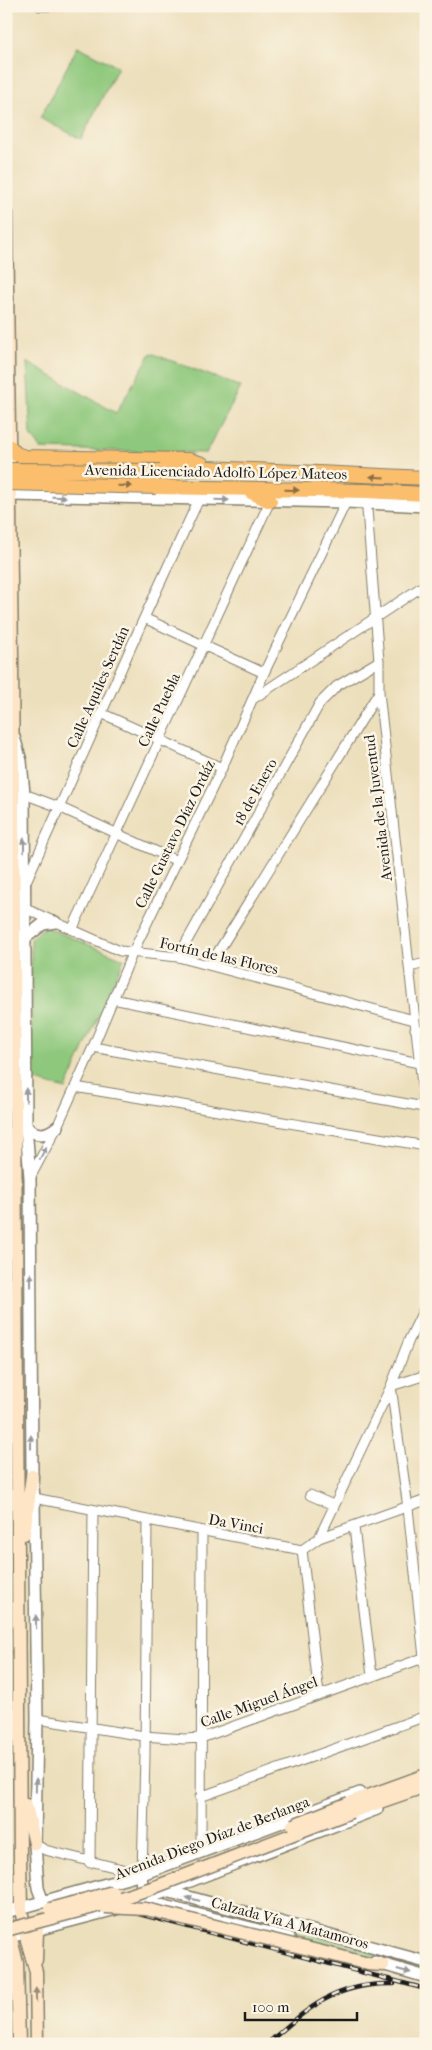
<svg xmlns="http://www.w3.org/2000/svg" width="432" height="2050" viewBox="0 0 432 2050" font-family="'IM FELL French Canon',serif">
<rect width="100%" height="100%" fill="#fcf5e5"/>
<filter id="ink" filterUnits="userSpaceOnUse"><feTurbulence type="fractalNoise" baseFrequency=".02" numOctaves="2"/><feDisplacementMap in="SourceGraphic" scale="10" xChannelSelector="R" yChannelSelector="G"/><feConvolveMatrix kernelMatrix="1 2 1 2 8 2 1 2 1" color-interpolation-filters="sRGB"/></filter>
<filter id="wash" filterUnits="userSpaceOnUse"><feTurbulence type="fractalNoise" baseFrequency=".0096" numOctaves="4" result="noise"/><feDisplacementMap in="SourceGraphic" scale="20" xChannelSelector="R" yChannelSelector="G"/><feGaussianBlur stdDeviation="1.12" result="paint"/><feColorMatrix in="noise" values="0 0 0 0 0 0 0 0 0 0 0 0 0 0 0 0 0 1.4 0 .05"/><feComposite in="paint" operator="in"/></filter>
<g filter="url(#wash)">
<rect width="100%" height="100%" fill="#ecdfbc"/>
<path fill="#8ec87c" stroke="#55724c" d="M78,46l40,21 -37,72 -41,-21z
M151,353l90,34 -35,66 -165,-4 -10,-14 -4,-73 89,51z
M45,927l79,32 -58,130 -34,-9 -1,-142z
M199,1904l227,62v6l-228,-61z"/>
</g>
<g filter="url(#ink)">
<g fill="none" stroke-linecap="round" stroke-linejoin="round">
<defs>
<path id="minor" d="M40,6h23
M366,497l13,164v31l47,429
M144,618l120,55
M253,699l173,-115
M101,713l121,55
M24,794l35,13 118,54
M25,884l119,-266 55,-119
M24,908l96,43 58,6 236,63
M72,930l198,-429
M178,957l142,-254 17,-17 42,-25
M210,965l169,-273
M409,967l17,-4
M113,999l306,64
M415,1029l11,2
M93,1047l331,60
M75,1087l351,59
M30,1178l27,-51 36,-80 39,-93 90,-186 42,-95 82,-171 5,-2
M391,1386l17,122 18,168
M391,1386l35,-11
M310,1495l23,10
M34,1498l268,52 17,-12 107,-38
M354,1527l18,149
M319,1538l72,-152 18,-46 17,-35
M302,1550l17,145
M37,1719l107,17 40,3 17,-1 225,-81
M200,1797l226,-81
M35,1844l10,6 97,24 3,-118 2,-235
M201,1851l1,-319
M90,1863l3,-353"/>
<path id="tertiary" d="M11,495l335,7 80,4
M14,737l7,24 3,33 2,332 4,52 2,298 2,22 3,221 -2,125 3,44 5,14
M24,939l19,-15 12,-2
M26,1126c10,11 20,10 31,1
M142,1874c-2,12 2,22 11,29l136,35
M163,1890l263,72
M6,1912l136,-38 218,-81
M6,1938l114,-30 257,-99
M375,1962l51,15"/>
<path id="secondary" d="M6,213l6,442 8,1203 1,50 4,25 11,39 1,72
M24,1534l8,-58
M349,1803l77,-28
M26,1805l9,39
M351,1812l75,-26
M6,1919l11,44 2,81
M334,1955l34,9 15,1
M36,1960l1,-30"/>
<path id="primary" d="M10,447l6,7 9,3 164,3 13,4
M160,471l48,-3 218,10
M156,487l210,4 60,3
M251,492l19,9"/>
</defs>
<use href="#minor" stroke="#847e6c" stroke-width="11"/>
<use href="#tertiary" stroke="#847e6c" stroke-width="14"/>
<use href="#secondary" stroke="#847e6c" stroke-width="15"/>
<use href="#primary" stroke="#847e6c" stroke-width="16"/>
<use href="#minor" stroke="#fff" stroke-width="9"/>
<use href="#tertiary" stroke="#fff" stroke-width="11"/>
<use href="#secondary" stroke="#fde5c5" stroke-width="12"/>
<use href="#primary" stroke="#fabe6d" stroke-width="14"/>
<defs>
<path id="rail" d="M6,1799l2,245
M116,1908l310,81
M267,2044c40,-36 70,-62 127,-60"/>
</defs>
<use href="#rail" stroke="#1c1c1c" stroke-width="4.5"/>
<use href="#rail" stroke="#fcf5e5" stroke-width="2.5" stroke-dasharray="8" stroke-linecap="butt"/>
<defs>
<path id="secondary-bridge" d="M293,1825l56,-22
M105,1907l41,2 188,46
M50,1909l63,-17
M6,1930l84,-22 65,-21 196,-75"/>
<path id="primary-bridge" d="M6,470l154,1
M6,483l150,4"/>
</defs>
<use href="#secondary-bridge" stroke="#847e6c" stroke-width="15" stroke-linecap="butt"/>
<use href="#primary-bridge" stroke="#847e6c" stroke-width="16" stroke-linecap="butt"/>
<use href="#secondary-bridge" stroke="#fde5c5" stroke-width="12"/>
<use href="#primary-bridge" stroke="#fabe6d" stroke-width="14"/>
</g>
<defs><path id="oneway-solid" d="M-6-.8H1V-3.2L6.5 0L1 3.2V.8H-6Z" transform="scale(1.25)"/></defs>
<g fill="#8b6d44">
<use href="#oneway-solid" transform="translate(377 477) rotate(-177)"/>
<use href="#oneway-solid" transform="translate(125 486) rotate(2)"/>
<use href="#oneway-solid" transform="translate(292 490) rotate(1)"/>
</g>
<g fill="#999">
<use href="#oneway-solid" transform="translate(59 497) rotate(1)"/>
<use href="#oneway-solid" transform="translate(222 500) rotate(2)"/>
<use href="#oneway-solid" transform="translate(24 845) rotate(-90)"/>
<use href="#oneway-solid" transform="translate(26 1095) rotate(-91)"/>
<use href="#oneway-solid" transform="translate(43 1153) rotate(-62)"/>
<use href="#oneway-solid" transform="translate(31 1280) rotate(-91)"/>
<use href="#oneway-solid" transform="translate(31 1442) rotate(-90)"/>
<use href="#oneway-solid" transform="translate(36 1622) rotate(-91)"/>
<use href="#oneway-solid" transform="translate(36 1785) rotate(-89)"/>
<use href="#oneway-solid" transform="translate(193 1899) rotate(-165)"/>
<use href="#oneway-solid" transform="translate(404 1971) rotate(15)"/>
</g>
<use fill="#988b79" href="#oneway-solid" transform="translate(36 1995) rotate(-91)"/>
</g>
<g text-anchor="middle" stroke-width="5" stroke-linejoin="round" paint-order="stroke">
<g font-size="15" fill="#1c1c1c" stroke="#fcf5e5">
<text transform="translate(216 472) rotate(1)" y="5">Avenida Licenciado Adolfo López Mateos</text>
<text transform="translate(98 687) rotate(-66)" y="5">Calle Aquiles Serdán</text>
<text transform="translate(159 710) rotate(-65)" y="5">Calle Puebla</text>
<text transform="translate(255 792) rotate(-61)" y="5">18 de Enero</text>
<text transform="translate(378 808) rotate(-97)" y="5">Avenida de la Juventud</text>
<text transform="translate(175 834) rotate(-64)" y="5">Calle Gustavo Díaz Ordáz</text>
<text transform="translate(219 956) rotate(13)" y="5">Fortín de las Flores</text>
<text transform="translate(236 1524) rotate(10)" y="5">Da Vinci</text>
<text transform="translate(259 1702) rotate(-20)" y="5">Calle Miguel Ángel</text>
<text transform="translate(212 1838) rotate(-21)" y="5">Avenida Diego Díaz de Berlanga</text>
<text transform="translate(290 1923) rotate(15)" y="5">Calzada Vía A Matamoros</text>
</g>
</g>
<rect width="432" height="2050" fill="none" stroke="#fcf5e5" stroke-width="25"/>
<path d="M245 2012v8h112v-8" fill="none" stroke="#1c1c1c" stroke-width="2.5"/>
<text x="252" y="2012" font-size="15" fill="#1c1c1c" stroke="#fcf5e5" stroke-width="4" paint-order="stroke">100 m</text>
</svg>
